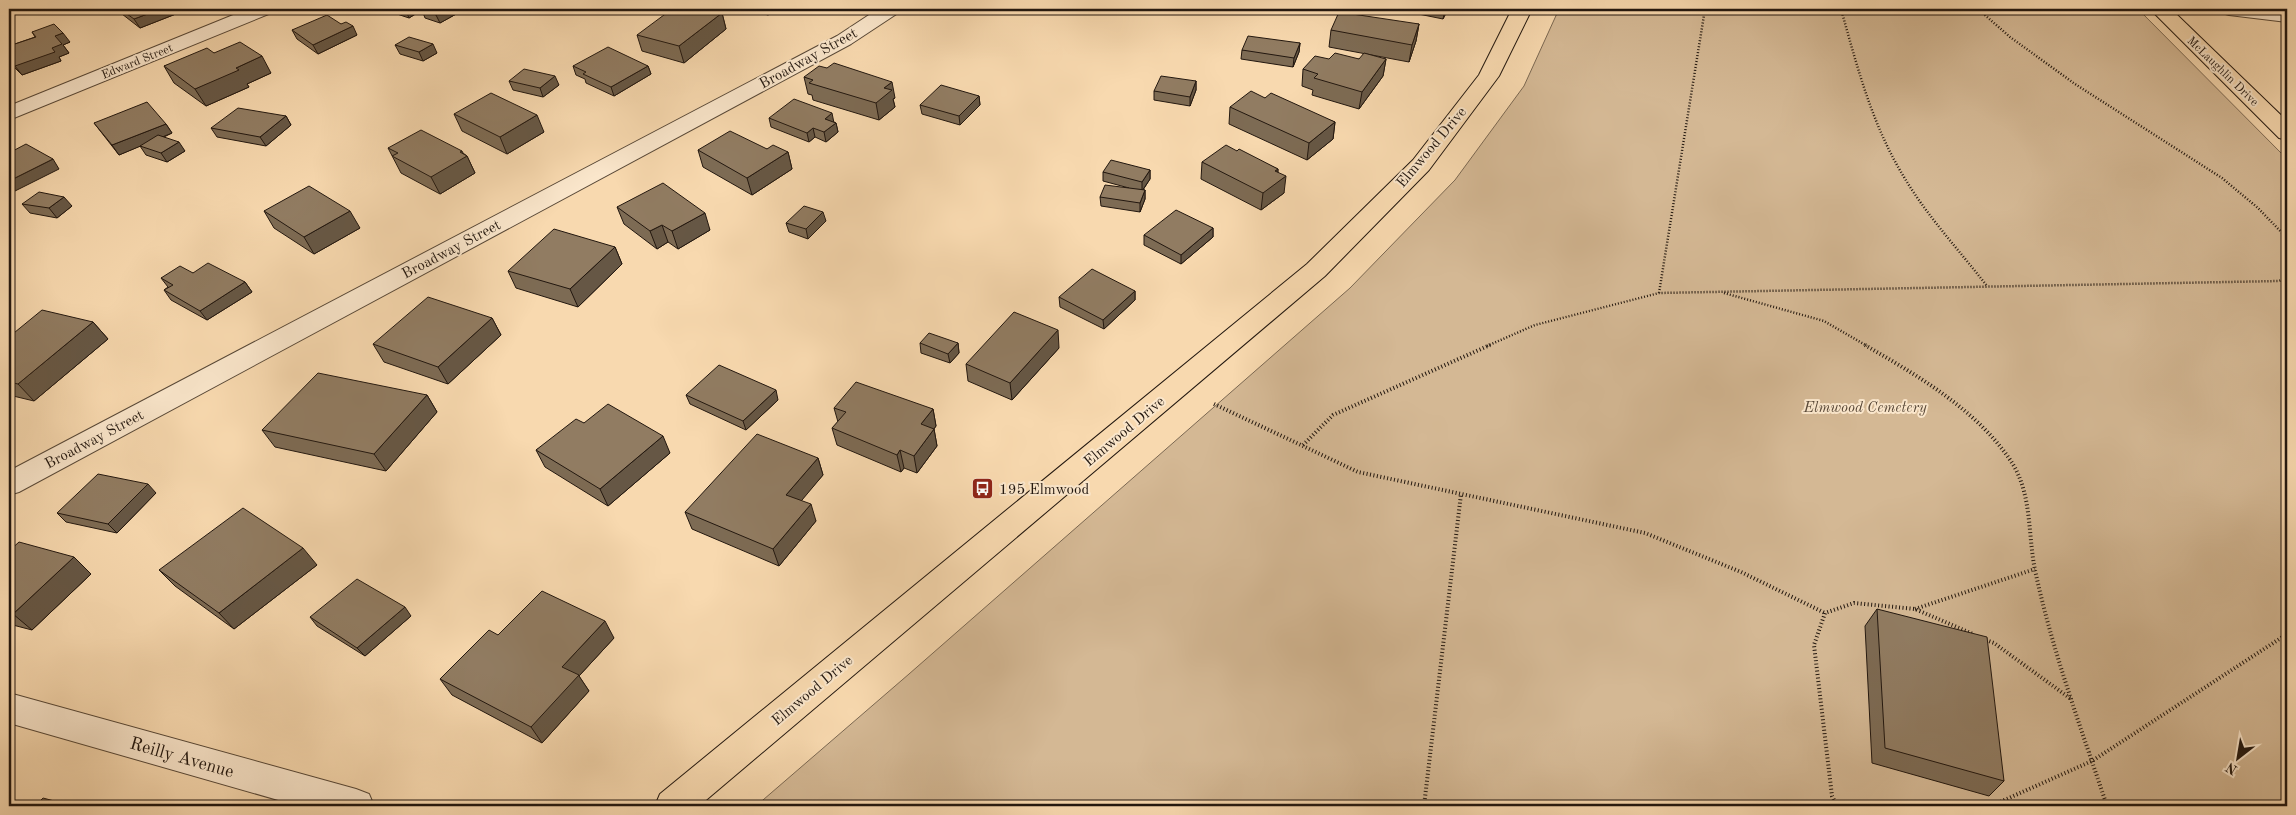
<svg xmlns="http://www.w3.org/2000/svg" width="2296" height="815" viewBox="0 0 2296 815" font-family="'Old Standard TT',serif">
<rect width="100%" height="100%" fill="#f8d9af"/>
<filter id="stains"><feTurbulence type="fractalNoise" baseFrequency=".004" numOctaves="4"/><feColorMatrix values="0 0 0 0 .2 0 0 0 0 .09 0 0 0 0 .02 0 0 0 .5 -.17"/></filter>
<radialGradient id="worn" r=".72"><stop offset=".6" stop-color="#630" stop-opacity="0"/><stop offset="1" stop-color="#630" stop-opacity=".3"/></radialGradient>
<path fill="#d4b894" stroke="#7b6852" d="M1559,9h579l149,150v647h-1531l153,-132 441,-386 105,-108 69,-94z"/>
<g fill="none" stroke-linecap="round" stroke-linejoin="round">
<defs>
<path id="minor" d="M248,9h26l-3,4 -262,107v-14z
M878,9h23l-3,4 -47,31 -832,448 -10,3v-24l828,-435z
M2219,9l68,1v12l-58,-7 -7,-2z
M9,693l347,96 13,5 5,12h-75l-290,-83z"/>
<path id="major" d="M1512,9h20l-33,67 -70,94 -104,106 -626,530h-44l5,-12 647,-530 106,-104 66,-85z
M2150,9h21l116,112v19l-8,-2z"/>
</defs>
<use href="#minor" stroke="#584837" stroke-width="2"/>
<use href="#major" stroke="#22170f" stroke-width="2"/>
<path stroke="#22170f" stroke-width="2.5" stroke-dasharray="1 2" stroke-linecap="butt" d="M1841,9c16,57 31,116 63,168 23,39 55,73 83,109
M1978,9l32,28 65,47 147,94 36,30 29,30
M1659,293l46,-284
M1724,293l100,28 43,25
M1487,346l48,-21 124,-32 620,-12 8,-3"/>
<path stroke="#22170f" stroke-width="4" stroke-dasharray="1 2.5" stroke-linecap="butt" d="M1865,345c53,31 116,67 149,121 18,32 14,70 21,104 17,80 46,158 72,236
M1214,404l144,68 287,61 96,39 84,41
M1303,445l30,-30 157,-70
M1915,609l120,-40
M1986,640l8,3 77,56
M1424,806l37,-312
M1837,806l-5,-10 -18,-151 11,-32 29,-10 61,6 58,25
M1991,806l101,-45 195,-127"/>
<use href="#minor" fill="#fae6cb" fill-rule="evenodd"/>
<use href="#major" fill="#f8d9af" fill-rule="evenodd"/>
</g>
<path fill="#7d6b54" stroke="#22170f" d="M118,9h67l1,1 -46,18 -18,-14z
M382,9h74l2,4 -18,10 -15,-5 -3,-8 -13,8z
M726,9h16l-4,3z
M746,9h30l-8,6z
M1394,9h54l-5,10z
M722,13l4,16 -42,34 -42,-12 -5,-16z
M341,24l16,11 -39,19 -21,-15 -5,-9z
M1419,24l-3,17 -7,21 -80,-15 2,-17z
M32,32l38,10 -7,3 6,8 -10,4 2,4 -39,14 -13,-13v-16l26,-9z
M1300,43l-1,9 -6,15 -52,-8 1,-9z
M395,45l42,8 -14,8 -23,-7z
M214,53l57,20 -24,11 2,3 -43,19 -32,-23 -10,-17z
M1359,59h27l-3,17 -24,33 -47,-14 1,-5 -11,-4 1,-17z
M573,66h75l3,8 -37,22 -28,-13 -1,-4 -9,-4z
M804,77l91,21 -2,1 2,8 -16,13 -66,-20 -1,-5 -4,-1z
M509,81l50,4 -16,12 -30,-7z
M1196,81v9l-6,16 -36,-6v-9z
M979,96l1,9 -20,20 -38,-11 -2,-9z
M1265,98l70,24 -2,17 -26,21 -78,-36 1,-17z
M454,114l90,18 -37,22 -45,-23z
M286,116l5,9 -25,21 -49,-9 -6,-9z
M769,118l65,4 2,1 2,9 -12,10 -11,-5 -6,5 -38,-15z
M94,123l72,1 6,9 -8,4 21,14 -18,11 -21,-7 -6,-9 -21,9z
M388,148l75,5 4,3 8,17 -35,21 -39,-21z
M767,149l21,3 4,17 -40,26 -49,-28 -5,-17z
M1237,151l41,18v3l6,21 -23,17 -60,-31 1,-17z
M1150,170v9l-7,11h2v9l-5,13 -39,-6 -1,-9 29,-9 -26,-7v-9z
M22,204l50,2 -15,12 -27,-5z
M617,207l93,23 -32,19 -10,-7 -11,7 -33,-25z
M264,211l96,17 -46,26 -40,-26z
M826,221l-18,18 -19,-7 -3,-9z
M1213,228v9l-32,27 -37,-19v-10z
M615,247l7,17 -44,43 -62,-19 -8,-17z
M193,273l52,9 7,10 -45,28 -36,-20 -7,-10 4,-3 -7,-9z
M1135,291v9l-31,29 -44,-22 -1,-10z
M492,318l9,17 -53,49 -64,-22 -11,-18z
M93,322l15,17 -74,62 -25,-6v-58z
M920,343h38l1,10 -9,10 -29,-10z
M1059,348l-47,52 -44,-19 -2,-17z
M427,395l10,17 -51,59 -111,-24 -13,-17z
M686,395l92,5 -32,30 -56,-26z
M834,408l99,1 3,17 -2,3 3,17 -20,27 -13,-5 -3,4 -64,-27 -5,-17 6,-6z
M584,423l86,30 -62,53 -63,-39 -9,-17z
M818,458l5,17 -22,25 15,21 -37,45 -87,-37 -7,-17z
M156,493l-39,40 -51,-11 -9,-9z
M9,551l82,23 -59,56 -23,-6z
M317,565l-83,64 -59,-43 -16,-16z
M1877,609l127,172 -15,15 -117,-33 -7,-137z
M411,616l-46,40 -48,-30 -7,-9z
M498,635l116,3 -35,38 10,15 -47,52 -90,-48 -12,-16z"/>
<path fill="#665745" stroke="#22170f" d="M161,9h24l1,1 -46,18 -6,-9z
M405,9h19h-3l1,1 -13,8z
M446,9h10l2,4 -18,10 -4,-8z
M737,9h5l-4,3z
M766,9h10l-8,6z
M1446,9h2l-5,10 2,-9z
M722,13l4,16 -42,34 -5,-17z
M1419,24l-3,17 -7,21 3,-17z
M353,26l4,9 -39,19 -5,-9z
M63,33l7,9 -7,3 6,8 -10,4 2,4 -39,14 -7,-9 40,-30z
M1300,43l-1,9 -6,15 1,-9z
M433,44l4,9 -14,8 -4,-9z
M262,56l9,17 -24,11 2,3 -43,19 -11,-17 41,-21z
M1386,59l-3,17 -24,33 3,-17z
M648,66l3,8 -37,22 -3,-9z
M555,76l4,9 -16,12 -3,-9z
M1196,81v9l-6,16v-9z
M892,82l3,16 -2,1 2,8 -16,13 -3,-17 8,-15z
M979,96l1,9 -20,20 -1,-9z
M832,113l2,10 -9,-4z
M537,115l7,17 -37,22 -7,-17z
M286,116l5,9 -25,21 -6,-9z
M1335,122l-2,17 -26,21 2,-17z
M836,123l2,9 -12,10 -2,-10z
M166,124l6,9 -53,22 -7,-10z
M813,128l2,9 -6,5 -2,-9z
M179,142l6,9 -18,11 -6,-9z
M462,151l3,6 2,-1 8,17 -35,21 -9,-17z
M788,152l4,17 -40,26 -5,-17z
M53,159l6,10 -50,25v-13z
M1278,169l-1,13 9,-6 -2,17 -23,17 2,-17 12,-22z
M1150,170v9l-8,12v-9z
M1145,190v9l-5,13v-9z
M64,197l8,9 -15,12 -8,-10z
M350,211l10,17 -46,26 -10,-17z
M823,212l3,9 -18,18 -2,-10z
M705,213l5,17 -32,19 -6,-18z
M662,225l6,17 -11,7 -7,-18z
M1213,228v9l-32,27v-9z
M615,247l7,17 -44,43 -8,-18z
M245,282l7,10 -45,28 -7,-9z
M1135,291v9l-31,29 -1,-9z
M492,318l9,17 -53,49 -10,-17z
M93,322l15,17 -74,62 -16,-17z
M1058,330l1,18 -47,52 -2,-17z
M958,343l1,10 -9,10 -2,-9z
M776,390l2,10 -32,30 -3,-9z
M427,395l10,17 -51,59 -12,-17z
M933,409l3,17 -12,16 -3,-18z
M934,429l3,17 -20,27 -3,-17z
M663,436l7,17 -62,53 -8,-17z
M900,450l4,18 -3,4 -4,-17z
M818,458l5,17 -31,37 -6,-17z
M148,484l8,9 -39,40 -9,-9z
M811,504l5,17 -37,45 -6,-17z
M303,548l14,17 -83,64 -15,-16z
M74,557l17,17 -59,56 -19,-16z
M405,607l6,9 -46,40 -8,-8z
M605,621l9,17 -35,38 10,15 -47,52 -11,-16 31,-60z"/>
<path fill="#917c62" stroke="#22170f" d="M120,9h41l-27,10z
M421,9h25l-10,6z
M672,9h35l15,4 -43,33 -42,-11z
M1339,12l80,12 -7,21 -81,-15z
M327,15l14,9 5,-2 7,4 -40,19 -21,-15z
M54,24l9,9 -8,3 7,8 -10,4 3,4 -40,14 -6,-6v-14l27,-9 -4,-5z
M1248,36l52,7 -6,15 -52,-8z
M409,37l24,7 -14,8 -24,-7z
M240,42l22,14 -26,12 3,2 -44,19 -31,-23 43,-18 7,5z
M608,47l40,19 -37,21 -28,-13 3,-2 -13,-6z
M1335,53l24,6 5,-6 22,6 -24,33 -48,-14 4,-4 -15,-5 12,-13 14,3z
M834,63l58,19 -8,6 8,2 -16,13 -67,-20 4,-3 -9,-3 15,-11 8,2z
M524,69l31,7 -15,12 -31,-7z
M1161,76l35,5 -6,16 -36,-6z
M941,85l38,11 -20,20 -39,-11z
M1251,91l14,7 6,-5 64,29 -26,21 -79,-36z
M491,93l46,22 -37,22 -46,-23z
M794,99l38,14 -7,6 11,4 -12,9 -11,-4 -6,5 -38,-15z
M147,102l19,22 -54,21 -18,-22z
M238,108l48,8 -26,21 -49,-9z
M421,130l41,21 -2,1 7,4 -36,21 -39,-21 6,-3 -10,-5z
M730,131l37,18 6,-4 15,7 -41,26 -49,-28z
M158,135l21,7 -18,11 -21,-7z
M26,144l27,15 -44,22v-28z
M1226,145l11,6 2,-2 39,20 -3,2 11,5 -23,17 -61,-31z
M1111,160l39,10 -8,12 -39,-10z
M663,183l42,30 -33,18 -10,-6 -12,6 -33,-24z
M1105,185l40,5 -5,13 -40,-6z
M309,186l41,25 -46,26 -40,-26z
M39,192l25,5 -15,11 -27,-4z
M804,206l19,6 -17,17 -20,-6z
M1176,210l37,18 -32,27 -37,-20z
M554,229l61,18 -45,42 -62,-18z
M208,263l37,19 -45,29 -36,-21 9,-5 -12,-7 19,-12 13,7z
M1092,269l43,22 -32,29 -44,-23z
M428,297l64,21 -54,49 -65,-23z
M42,310l51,12 -75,62 -9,-2v-45z
M1014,312l44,18 -48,53 -44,-19z
M929,333l29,10 -10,11 -28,-11z
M719,365l57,25 -33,31 -57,-26z
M318,373l109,22 -53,59 -112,-24z
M856,382l77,27 -12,15 13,5 -20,27 -14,-6 -3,5 -65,-27 14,-16 -12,-4z
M608,404l55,32 -63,53 -64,-39 40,-31 8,4z
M757,434l61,24 -32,37 25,9 -38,45 -88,-37z
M98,474l50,10 -40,40 -51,-11z
M243,508l60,40 -84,65 -60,-43z
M19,542l55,15 -61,57 -4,-1v-62z
M357,579l48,28 -48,41 -47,-31z
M542,591l63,30 -43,46 17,8 -48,52 -91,-48 49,-49 9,5z
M1877,609l110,28 17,144 -119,-33z
M43,798l30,8h-38z"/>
<defs>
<symbol id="bus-square" viewBox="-11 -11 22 22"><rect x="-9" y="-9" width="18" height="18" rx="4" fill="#8f2418" stroke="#fae6cb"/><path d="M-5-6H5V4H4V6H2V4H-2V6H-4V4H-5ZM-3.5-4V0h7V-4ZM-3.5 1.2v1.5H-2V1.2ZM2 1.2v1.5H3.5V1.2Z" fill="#fff"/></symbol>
</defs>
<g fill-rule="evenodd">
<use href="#bus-square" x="970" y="476" width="25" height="25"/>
</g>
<g text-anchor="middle" stroke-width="4" stroke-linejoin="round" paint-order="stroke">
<g font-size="12" fill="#22170f" stroke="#fae6cb">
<text transform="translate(137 61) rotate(-22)" y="4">Edward Street</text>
<text transform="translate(2223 71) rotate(44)" y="4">McLaughlin Drive</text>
</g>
<g font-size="15" fill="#22170f" stroke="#fae6cb">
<text transform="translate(808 58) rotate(-29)" y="5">Broadway Street</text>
<text transform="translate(1431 147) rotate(-50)" y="5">Elmwood Drive</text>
<text transform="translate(451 249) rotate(-28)" y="5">Broadway Street</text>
<text transform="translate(1124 431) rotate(-40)" y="5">Elmwood Drive</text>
<text transform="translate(94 439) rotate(-28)" y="5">Broadway Street</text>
<text transform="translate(812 690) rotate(-40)" y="5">Elmwood Drive</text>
</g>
<g font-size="15" font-style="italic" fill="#574737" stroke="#fae6cb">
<text x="1865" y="412">Elmwood Cemetery</text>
</g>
<g font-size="15" fill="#22170f" stroke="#fae6cb" text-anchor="start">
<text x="999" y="494">195 Elmwood</text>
</g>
<g font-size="18" fill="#22170f" stroke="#fae6cb">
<text transform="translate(182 757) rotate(16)" y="6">Reilly Avenue</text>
</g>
</g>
<rect width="2296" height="815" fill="none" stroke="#f8d9af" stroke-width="30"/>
<rect x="10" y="10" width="2276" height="795" fill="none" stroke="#22170f" stroke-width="2.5"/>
<rect x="15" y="15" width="2266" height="785" fill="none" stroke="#22170f"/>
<g transform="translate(2238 758) rotate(211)" stroke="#fae6cb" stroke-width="4" paint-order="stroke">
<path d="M0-4L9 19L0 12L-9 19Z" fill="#22170f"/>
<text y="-8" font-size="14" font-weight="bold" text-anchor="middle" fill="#22170f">N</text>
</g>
<rect width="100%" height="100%" filter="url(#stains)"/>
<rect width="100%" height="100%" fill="url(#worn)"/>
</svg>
